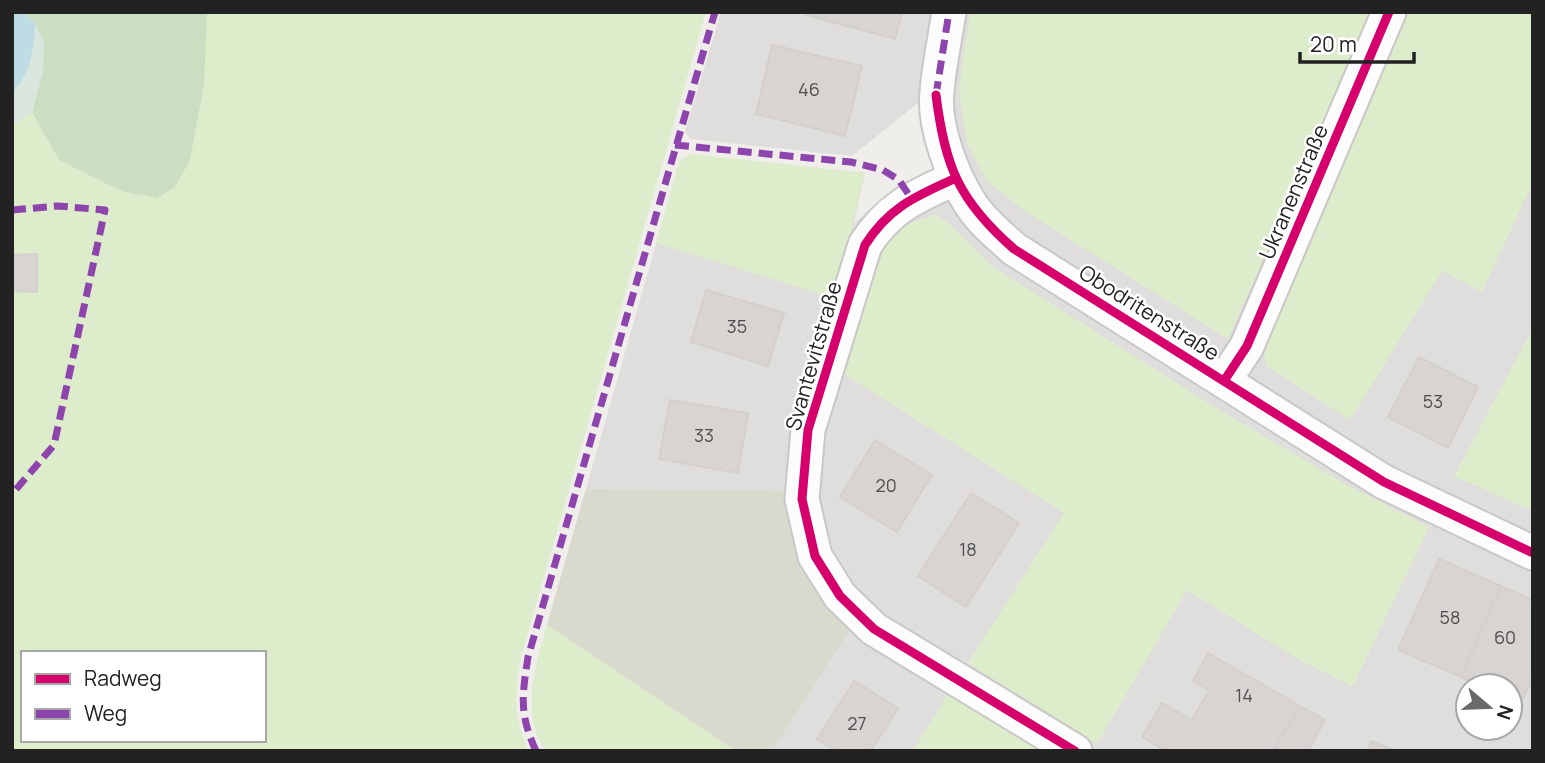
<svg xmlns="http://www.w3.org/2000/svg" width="1545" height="763" viewBox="0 0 1545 763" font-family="Manrope,sans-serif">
<rect width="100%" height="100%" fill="#f0eeeb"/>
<path fill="#dfdedc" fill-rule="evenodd" d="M721,12h812v739h-797l-189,-126 133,-465 11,-6 174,19 -11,50 33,-28 49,-27 -18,-65 -66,53 -161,-17 -6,-7zM1468,686h42v42h-42z"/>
<path fill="#d9d9cd" d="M586,489l205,2 61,135 -80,125h-36l-189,-126z"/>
<path fill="#ddeccb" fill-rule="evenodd" d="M207,12h499l-185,645c-6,37 -8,59 8,94h-517v-627l20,-12 27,48 147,-140zM23,653h241v87h-241z
M970,12h403l-145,327 -203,-128 -38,-30 -20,-38 -8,-54z
M1405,12h128v170l-51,110 -40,-21 -92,149 -83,-54 -5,-20z
M691,154l174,19 -31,125 -178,-55 24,-83z
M935,215l11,6 47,46 220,139 132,78 84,43 -76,159 -52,-25 -114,-71 -90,154 -129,-81 96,-150 -223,-141 38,-118 14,-25z
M1533,328v183l-79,-35z
M547,625l189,126h-190c-27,-36 -10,-88 1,-126z
M951,689l102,62h-140z"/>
<path fill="#cbdec1" d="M23,12h184l-3,72 -14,76 -15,27 -18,11 -36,-7 -62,-31 -27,-48 11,-42z"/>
<path fill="#d9e6de" d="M12,12h11l12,11 9,19 -1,28 -11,42 -17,12h-3z"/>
<path fill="#bfdbe3" d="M12,12h11l12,11c-1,27 -4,49 -23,70z"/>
<path fill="#d7d4d2" stroke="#d3d0cc" stroke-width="2" d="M808,12h94l-7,27 -88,-24z
M772,45l90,21 -17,70 -89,-22z
M37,254v38l-24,-1 -1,-36z
M706,290l78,23 -16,53 -77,-24z
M1419,357l59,30 -30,61 -60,-31z
M670,400l78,13 -10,60 -79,-14z
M875,440l57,35 -35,57 -57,-35z
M971,493l48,30 -53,84 -48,-31z
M1439,559l62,27 -40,91 -63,-27z
M1501,586l32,14v77l-12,26 -11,-4v-13h-29l-20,-9z
M1208,653l92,53 -27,45h-107l-24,-14 20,-34 30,17 17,-30 -16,-9z
M854,681l44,27 -27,43h-35l-19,-12z
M1300,706l25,14 -17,31h-28l-5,-3z
M1371,741l25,10h-29z"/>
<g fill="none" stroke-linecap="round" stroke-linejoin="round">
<defs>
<path id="minor" d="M949,12c-4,27 -10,53 -12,80 -4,33 15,83 33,111 11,18 29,32 44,46l370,233 149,71
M956,178c-40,18 -67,29 -91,67l-57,185 -6,69 13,57 25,40 34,33 201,122
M1224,381l23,-35 142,-334"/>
</defs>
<use href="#minor" stroke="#c9c8c7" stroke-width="37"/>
<use href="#minor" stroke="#fdfcfc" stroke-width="33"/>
<path stroke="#8e44ad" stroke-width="7" stroke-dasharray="14 7" stroke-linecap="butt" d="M936,95l13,-83
M675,145l176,17 32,8 16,10 12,18
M12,210l46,-4 47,4 -51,235 -42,49
M536,751c-17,-37 -14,-55 -8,-94l187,-645"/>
<defs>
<path id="cycleway" d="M936,95c9,72 23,106 78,154l370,233 149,71
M956,178c-40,18 -67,29 -91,67l-57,185 -6,69 13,57 25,40 34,33 201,122
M1224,381l23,-35 142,-334"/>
</defs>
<use href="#cycleway" stroke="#fff" stroke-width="13"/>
<use href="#cycleway" stroke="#d6006c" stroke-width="9"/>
</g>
<g text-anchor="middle" stroke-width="5" stroke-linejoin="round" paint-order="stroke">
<g font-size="18" fill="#4f4e4e">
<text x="809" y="96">46</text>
<text x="737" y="333">35</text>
<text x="1433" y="408">53</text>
<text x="704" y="442">33</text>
<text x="886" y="492">20</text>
<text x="968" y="556">18</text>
<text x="1450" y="624">58</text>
<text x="1505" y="644">60</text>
<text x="1244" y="702">14</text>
<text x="857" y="730">27</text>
</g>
<g font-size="21" fill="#222" stroke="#fff">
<text transform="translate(1294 192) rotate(-67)" y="7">Ukranenstraße</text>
<text transform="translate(1149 313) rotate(32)" y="7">Obodritenstraße</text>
<text transform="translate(814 356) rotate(-74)" y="7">Svantevitstraße</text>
</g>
</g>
<rect width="1545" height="763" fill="none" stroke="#222222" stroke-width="28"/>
<rect x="21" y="651" width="245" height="91" fill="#ffffff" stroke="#a7a7a7" stroke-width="2"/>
<rect x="35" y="674" width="35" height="10" fill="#d6006c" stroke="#a7a7a7" stroke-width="2"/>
<text x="84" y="686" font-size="21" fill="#222222">Radweg</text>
<rect x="35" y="709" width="35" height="10" fill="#8e44ad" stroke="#a7a7a7" stroke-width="2"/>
<text x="84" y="721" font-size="21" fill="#222222">Weg</text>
<g transform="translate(1489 707) rotate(109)"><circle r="33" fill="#ffffff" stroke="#a7a7a7" stroke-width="2"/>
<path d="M0-5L12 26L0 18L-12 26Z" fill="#6a6968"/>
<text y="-10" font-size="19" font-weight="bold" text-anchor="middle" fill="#222222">N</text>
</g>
<path d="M1300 52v10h114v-10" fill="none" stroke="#222222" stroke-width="3.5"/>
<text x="1310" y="52" font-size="21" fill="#222222" stroke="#ffffff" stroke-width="5" paint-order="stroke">20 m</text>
</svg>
